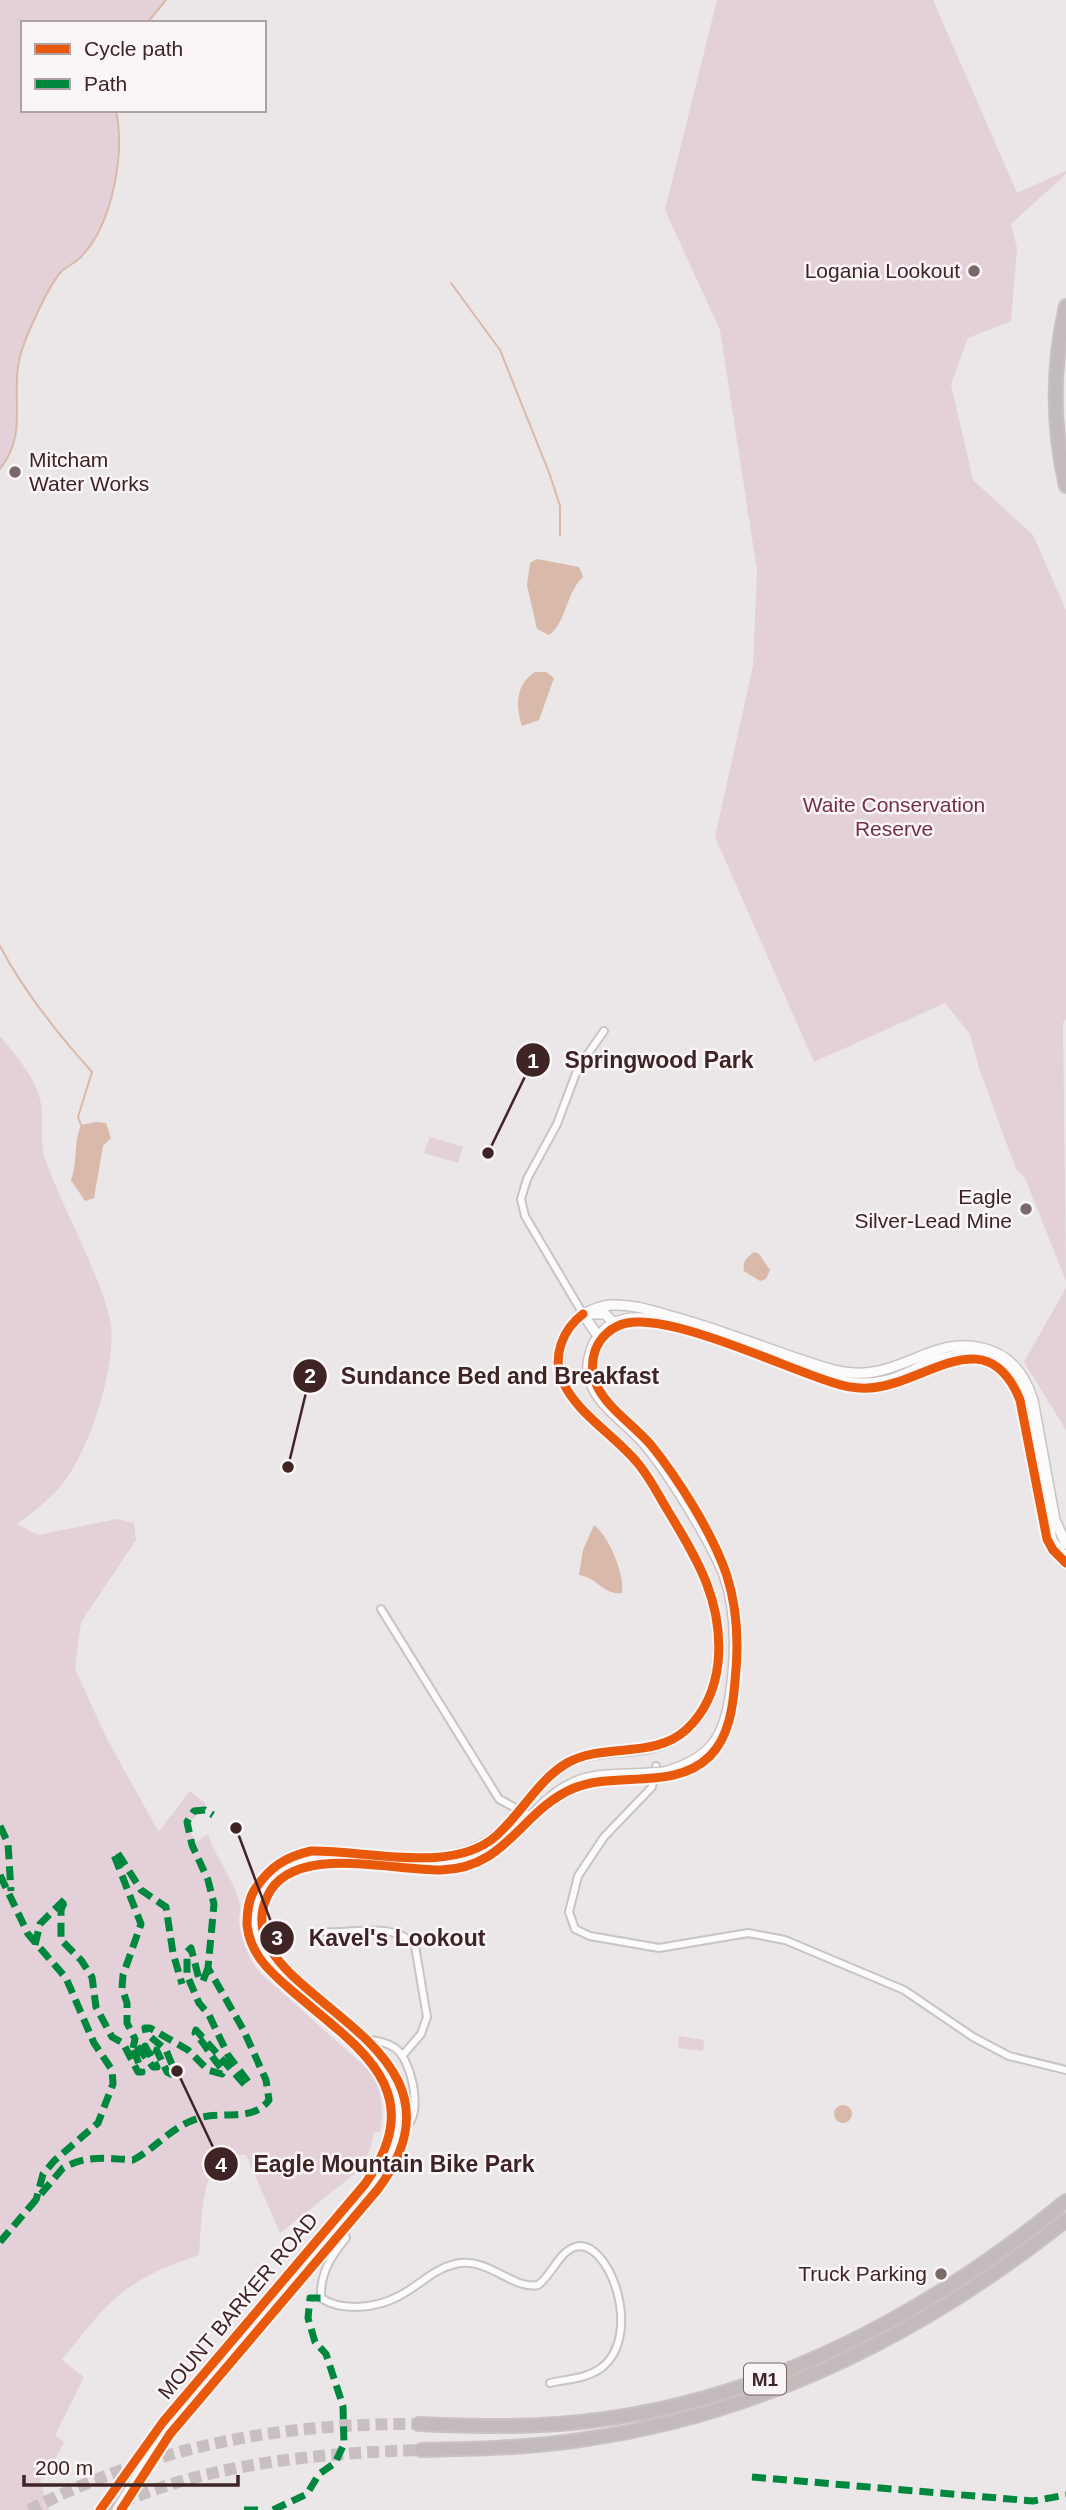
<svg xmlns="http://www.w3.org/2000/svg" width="1066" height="2510" viewBox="0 0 1066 2510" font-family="Helvetica,sans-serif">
<rect width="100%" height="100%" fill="#ebe6e7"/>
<path fill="#e4d0d9" d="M0,0h166l-19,23h-124v87h93c9,44 -3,113 -35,147 -6,6 -16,10 -21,16 -12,14 -38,70 -41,88 -8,40 9,72 -19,108z
M717,0h216l84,193 49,-22v3l-55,50 6,24 -6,73 -43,17 -17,46 22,96 60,55 33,75v409l-3,4 3,258 -41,-103 -9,-9 -37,-101 -9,-34 -25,-31 -131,59 -99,-225 38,-171 4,-95 -37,-241 -55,-120z
M0,1036c15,18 37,43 41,68 3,19 -2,39 5,58 19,51 48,100 63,153 11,40 -16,123 -39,158 -12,20 -35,38 -53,51l21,11 79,-16 17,4 2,17 -55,82 -6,47 32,70 50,90 2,2 31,-40 16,13 -18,21 7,18 13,-9c7,24 27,46 32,71 1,5 -1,10 -1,16 2,19 9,35 20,51l112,100c11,19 13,38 9,60h-6l-4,18 -13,22 -77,61 -34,-78c-8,0 -19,-1 -26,5 -19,16 -19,71 -21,95 -75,25 -90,45 -137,105l22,17 -29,58 9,7 -18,35 -6,3 9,30h-49z
M430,1137l33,10 -5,16 -34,-10z
M1066,1288v142l-42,-68z
M679,2036l25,4 -1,11 -25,-3z"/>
<path fill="#d9b9a9" d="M537,559l42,8 4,10c-18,17 -16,45 -34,58l-12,-6 -10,-44 3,-22z
M535,672h11l8,6 -15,42 -17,6c-7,-21 -6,-42 13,-54z
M96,1122l10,1 5,15 -8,8 -9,52 -9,3 -14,-21c7,-19 2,-36 10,-55z
M754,1252l5,2 11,16 -4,9 -6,2 -16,-10c-2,-10 3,-13 10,-19z
M594,1525c15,11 31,50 28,68 -17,3 -26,-16 -43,-18l4,-25z
M834 2114a9 9 0 1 1 18 0a9 9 0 1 1-18 0Z"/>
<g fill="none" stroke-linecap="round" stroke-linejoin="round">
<path stroke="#d9b9a9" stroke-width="2" d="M147,23l19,-23
M451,283l49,67 50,125 10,31v29
M0,469c28,-36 11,-68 19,-108 3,-18 29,-74 41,-88 5,-6 15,-10 21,-16 32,-34 44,-103 35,-147
M0,946c24,46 57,87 92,126l-14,45 3,8"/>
<path stroke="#c9bfc0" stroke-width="12" stroke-dasharray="12 6" stroke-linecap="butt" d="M29,2510c126,-64 250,-87 390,-86
M105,2510c95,-46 212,-57 316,-60"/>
<defs>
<path id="minor" d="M583,1314l-58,-98 -4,-17 6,-20 30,-55 21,-56 26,-37
M381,1609l118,190 31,17
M656,1766l-4,21 -48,50 -26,39 -9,36 6,17 15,7 69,12 89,-15 37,7 119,50 69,47 36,19 57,14
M325,1932c31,2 69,-11 90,14l12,71 -6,17 -19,22
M362,2039c12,2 23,2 33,9 16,11 26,58 15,74h-12
M340,2221l6,17c-15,18 -26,35 -25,60 21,14 56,10 78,-2 20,-10 34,-27 56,-32 33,-8 57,26 83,21 13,-9 21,-33 37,-38 33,-11 70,88 26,121 -15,11 -34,11 -51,15"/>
<path id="secondary" d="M583,1314l15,22
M588,1314h17l9,9
M664,1772c46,-13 61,-34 67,-82 5,-37 6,-79 -7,-115 -14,-35 -58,-107 -83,-135 -16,-17 -36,-30 -47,-50 -6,-11 -8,-24 -4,-36 4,-17 17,-31 35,-35 48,-10 154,42 202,58 19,6 38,8 57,4 16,-3 30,-12 44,-18 39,-16 80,-10 96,33l28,144 14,18
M100,2510l63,-88 202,-238c67,-95 -7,-136 -74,-194 -21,-18 -41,-36 -44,-65 0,-11 2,-27 8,-36 15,-22 30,-32 56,-38 60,-1 140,26 189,-19 23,-21 41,-56 69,-70 34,-16 77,-4 108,-25 25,-17 37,-43 40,-71 7,-59 -16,-102 -46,-150 -10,-16 -19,-33 -30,-48 -21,-30 -58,-49 -76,-82 -8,-17 -8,-37 1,-53 10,-17 28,-27 46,-28 19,-1 38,5 55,10 55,14 106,37 160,53 68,22 99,-34 155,-20 28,6 43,27 51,52l22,120 11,24
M117,2510l49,-78 214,-252c27,-40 26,-82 0,-122 -32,-36 -93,-69 -116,-108 -9,-16 -11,-34 -4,-51 30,-73 151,-21 211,-39 42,-11 62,-58 100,-76 23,-12 53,-9 78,-11"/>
<path id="motorway" d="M1066,306c-14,61 -14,119 0,180
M419,2424c62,3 124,4 186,-5 172,-24 328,-109 461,-218
M421,2450c53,-1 106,-2 159,-10 181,-25 344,-107 486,-220"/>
</defs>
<use href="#minor" stroke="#c8c3c4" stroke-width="10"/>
<use href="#secondary" stroke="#cac3c4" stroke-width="12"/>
<use href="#motorway" stroke="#cac2c2" stroke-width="16"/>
<use href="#minor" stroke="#fcfbfb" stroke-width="6"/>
<use href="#secondary" stroke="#fcfbfb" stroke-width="9"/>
<use href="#motorway" stroke="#c3bbbb" stroke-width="12"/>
<defs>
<path id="secondary-bridge" d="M649,1773l15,-1"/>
</defs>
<use href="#secondary-bridge" stroke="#cac3c4" stroke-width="12" stroke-linecap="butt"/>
<use href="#secondary-bridge" stroke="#fcfbfb" stroke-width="9"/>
<path stroke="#00873e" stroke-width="7" stroke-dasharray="14 7" stroke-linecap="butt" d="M0,1826l8,17 3,48
M0,1875l28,59 38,44 28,65 18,27 1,14 -15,39 -44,38 -11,13 -7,26
M35,1945l5,-21 26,-26 -5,12v30l20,20 11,17 4,30 16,30 11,6 15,29h4l-9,-24 4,-2 16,21h4l-12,-21 12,5 10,21 4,2 2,-7 -7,-17 -20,-17 -1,-5h5l38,22 20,20 14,4 2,-3c-12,-12 -18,-26 -29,-38l1,-3 49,55 4,-2 -21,-28 -19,-40 -10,-12 -12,-28v-23l4,-4 8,31 4,2 5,-13
M133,2048l2,-9 -8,-16v-20l-5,-15 1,-13 18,-51 -27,-69 3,-3 24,38 25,17 7,46 9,31
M0,2242l63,-74c23,-13 44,-10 70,-8 25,-13 40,-36 70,-43 23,-5 51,4 66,-17l-3,-20 -23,-51 -35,-61 6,-64 -6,-24 -16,-35 -5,-23 7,-11 11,-1 8,5
M752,2477l281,24 33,-6
M244,2510h21
M273,2510l34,-16 12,-20 16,-11 9,-19 -1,-38 -17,-52 -11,-12 -7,-24 2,-20h11"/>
<defs>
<path id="cycleway" d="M100,2510l63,-88 202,-238c67,-95 -7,-136 -74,-194 -21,-18 -41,-36 -44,-65 0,-11 2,-27 8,-36 15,-22 30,-32 56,-38 55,-1 141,24 185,-15 25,-22 42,-56 71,-73 37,-21 87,-3 120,-34 19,-18 28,-40 31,-66 6,-59 -20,-103 -50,-152 -9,-15 -17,-31 -28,-45 -23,-30 -63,-51 -78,-86 -10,-24 1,-51 21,-66
M121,2510l49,-76 208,-245c115,-154 -157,-191 -111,-292 24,-55 125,-26 174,-27 67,-2 79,-59 133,-82 42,-17 101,3 136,-32 19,-19 23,-49 25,-75 4,-36 3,-70 -8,-105 -14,-42 -48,-96 -76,-131 -17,-20 -43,-36 -54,-59 -5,-11 -6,-23 -2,-35 5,-14 17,-25 32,-28 46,-9 156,44 204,59 17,6 35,8 52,4 50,-10 106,-63 137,14l27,139 6,11 13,13"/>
</defs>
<use href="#cycleway" stroke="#faf5f6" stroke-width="13"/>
<use href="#cycleway" stroke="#e8590c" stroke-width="9"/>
</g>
<g fill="#7b6869" stroke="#faf5f6" stroke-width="2.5">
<circle cx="974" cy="271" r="7"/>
<circle cx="15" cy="472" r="7"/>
<circle cx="1026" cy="1209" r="7"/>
<circle cx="941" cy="2274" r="7"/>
</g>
<g text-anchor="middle" stroke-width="5" stroke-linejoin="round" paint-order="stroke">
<rect fill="#faf5f6" stroke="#776364" stroke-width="2" x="744" y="2363.5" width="42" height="31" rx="5"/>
<g font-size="19" font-weight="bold" fill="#3f2425">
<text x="765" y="2386">M1</text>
</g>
<g font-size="21" fill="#3f2425" stroke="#faf5f6" text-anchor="end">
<text x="960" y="278">Logania Lookout</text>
<text x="29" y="467" text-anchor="start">Mitcham<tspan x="29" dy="24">Water Works</tspan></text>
<text x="1012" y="1204">Eagle<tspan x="1012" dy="24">Silver-Lead Mine</tspan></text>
<text x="927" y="2281">Truck Parking</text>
</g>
<g font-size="21" fill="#752e4b" stroke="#faf5f6">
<text x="894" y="812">Waite Conservation<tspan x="894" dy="24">Reserve</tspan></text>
</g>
<g font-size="21" fill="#3f2425" stroke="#faf5f6">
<text transform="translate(238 2306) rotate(-50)" y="7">MOUNT BARKER ROAD</text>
</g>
</g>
<path fill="none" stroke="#3f2425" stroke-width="2.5" d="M488 1153L533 1060M288 1467L310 1376M236 1828L277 1938M177 2071L221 2164"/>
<g fill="#3f2425" stroke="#faf5f6" stroke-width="2.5">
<circle cx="488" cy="1153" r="7"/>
<circle cx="288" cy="1467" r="7"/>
<circle cx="236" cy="1828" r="7"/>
<circle cx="177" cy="2071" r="7"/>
<circle cx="533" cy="1060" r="18"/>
<circle cx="310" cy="1376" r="18"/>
<circle cx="277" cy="1938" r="18"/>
<circle cx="221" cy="2164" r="18"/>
</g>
<g font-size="21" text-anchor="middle" font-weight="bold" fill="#fff">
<text x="533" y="1068">1</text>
<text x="310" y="1383">2</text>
<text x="277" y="1945">3</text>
<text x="221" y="2172">4</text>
</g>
<g font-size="23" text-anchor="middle" font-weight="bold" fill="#3f2425" stroke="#faf5f6" stroke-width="5" stroke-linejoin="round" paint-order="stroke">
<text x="659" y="1068">Springwood Park</text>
<text x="500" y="1384">Sundance Bed and Breakfast</text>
<text x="397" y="1946">Kavel's Lookout</text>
<text x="394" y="2172">Eagle Mountain Bike Park</text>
</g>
<rect x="21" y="21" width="245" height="91" fill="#faf5f6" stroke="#afa1a2" stroke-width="2"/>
<rect x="35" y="44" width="35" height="10" fill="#e8590c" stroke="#afa1a2" stroke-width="2"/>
<text x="84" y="56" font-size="21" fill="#3f2425">Cycle path</text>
<rect x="35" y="79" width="35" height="10" fill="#00873e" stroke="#afa1a2" stroke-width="2"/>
<text x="84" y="91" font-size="21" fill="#3f2425">Path</text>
<path d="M24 2475v10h214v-10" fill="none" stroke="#3f2425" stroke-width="3.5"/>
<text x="35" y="2475" font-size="21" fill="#3f2425" stroke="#faf5f6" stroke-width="5" paint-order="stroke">200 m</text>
</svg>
